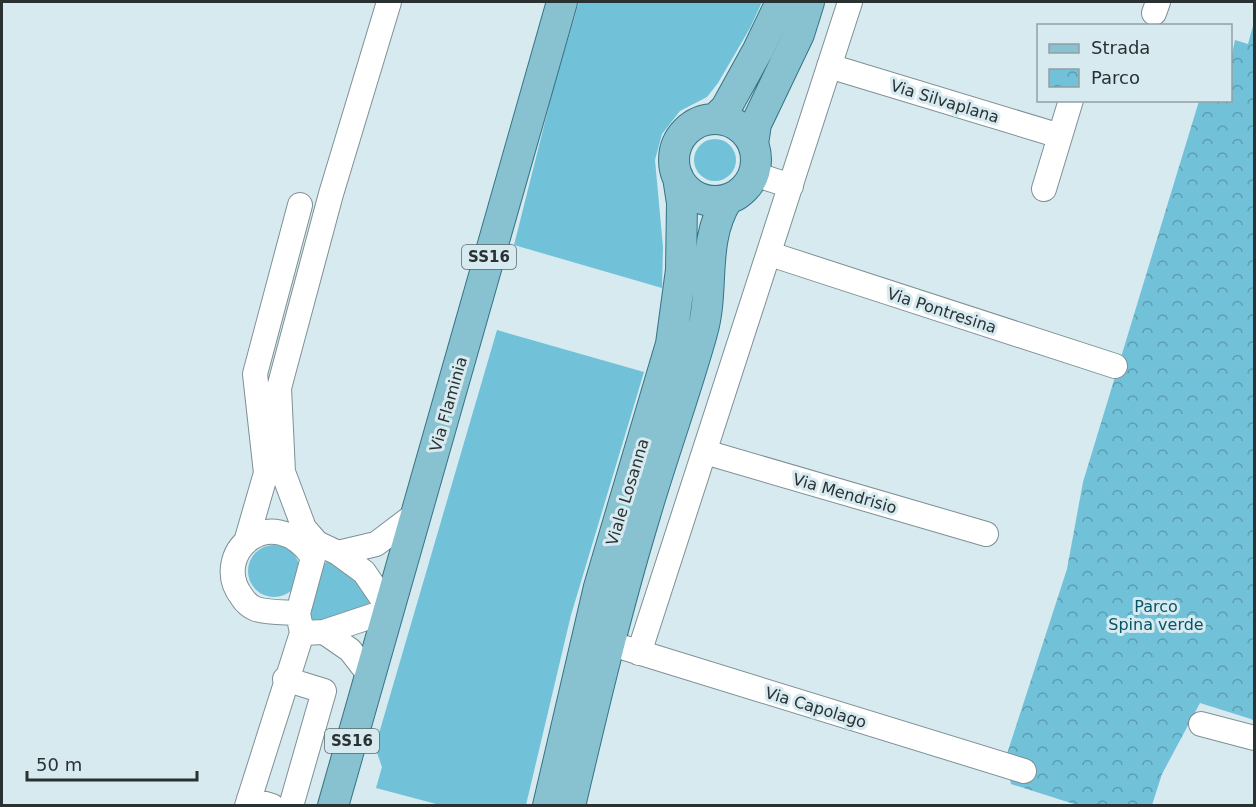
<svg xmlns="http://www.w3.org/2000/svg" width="1256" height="807" viewBox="0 0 1256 807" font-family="'DejaVu Sans',sans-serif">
<defs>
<pattern id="park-crowns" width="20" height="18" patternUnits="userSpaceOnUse" patternTransform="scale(1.5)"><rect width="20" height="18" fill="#71c1d8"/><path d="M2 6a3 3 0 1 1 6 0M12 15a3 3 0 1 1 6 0" fill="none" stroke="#5d9db0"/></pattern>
</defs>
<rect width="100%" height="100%" fill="#d6eaf0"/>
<path fill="#71c1d8" d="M579,2h183l-12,26 -32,55 -11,14 -27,14 -18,23 -7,26 8,87 -1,41 -148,-43 39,-155z
M694 160a21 21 0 1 1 42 0a21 21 0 1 1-42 0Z
M497,330l147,42 -73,243 -45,190h-86l-64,-17 6,-21 -7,-20z
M248 571a26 26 0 1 1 52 0a26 26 0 1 1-52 0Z
M328,561l32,19 10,22 -6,8 -48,12 -5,-4 -1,-5 13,-48z"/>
<path fill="url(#park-crowns)" d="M1254,22v698l-54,-17 -38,71 -10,31h-75l-66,-21 -5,-27 61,-188 16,-87 116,-381 31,-1 1,-41 4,-19 13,4z"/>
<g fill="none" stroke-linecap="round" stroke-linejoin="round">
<defs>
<path id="minor" d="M1154,13l4,-11
M829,66l231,70
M754,174l37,12
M1044,189l27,-89
M770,254l345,112
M705,452l281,82
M246,542l20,-69 -11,-99 45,-169
M338,553l38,-9 41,-31
M298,613c-12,-1 -30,0 -42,-4 -5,-2 -11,-7 -14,-12 -33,-42 29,-99 71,-40
M324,632l26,18 21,27
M302,633l22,-1 66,-22 -26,-38 -26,-19 -21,-10 -13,-15 -21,-56 -4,-84 52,-194 58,-192
M625,648l399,123
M639,653l211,-651
M285,679l39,12 -33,115
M1201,724l53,14
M249,799l23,7
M247,806l55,-173 -4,-20 19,-70"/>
<path id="major" d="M674 160a41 41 0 1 1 82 0a41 41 0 1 1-82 0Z
M715,119l11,-11 32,-58 23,-48
M753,144l3,-20 43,-90 10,-32
M333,806l229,-804
M548,806l51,-219 72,-243 10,-74 1,-67 -4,-26
M570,806c23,-98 46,-195 75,-291 18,-61 40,-121 57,-182 13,-45 -1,-90 25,-133"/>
</defs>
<use href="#minor" stroke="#7e9095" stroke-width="26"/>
<use href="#major" stroke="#347485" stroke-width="32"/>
<use href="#minor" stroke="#fff" stroke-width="24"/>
<use href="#major" stroke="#88c1d0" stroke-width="30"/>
</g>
<g text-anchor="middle" stroke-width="6" stroke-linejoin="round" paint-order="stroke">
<g fill="#d6eaf0" stroke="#5e686c" stroke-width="1.5">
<rect x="462" y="245" width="54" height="24" rx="4.5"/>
<rect x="325" y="729" width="54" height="24" rx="4.5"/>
</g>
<g font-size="15" font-weight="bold" fill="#2a3133">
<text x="489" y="262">SS16</text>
<text x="352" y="746">SS16</text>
</g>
<g font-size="16" fill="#2a3133" stroke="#d6eaf0">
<text transform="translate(945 101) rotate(17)" y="6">Via Silvaplana</text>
<text transform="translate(942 310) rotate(18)" y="6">Via Pontresina</text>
<text transform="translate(448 404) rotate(-74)" y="6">Via Flaminia</text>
<text transform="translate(627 492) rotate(-73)" y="6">Viale Losanna</text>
<text transform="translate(845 493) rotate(16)" y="6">Via Mendrisio</text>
<text transform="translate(816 707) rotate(17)" y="6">Via Capolago</text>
</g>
<g font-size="16" fill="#085466" stroke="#d6eaf0">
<text x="1156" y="612">Parco<tspan x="1156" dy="18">Spina verde</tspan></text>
</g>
</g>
<rect width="1256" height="807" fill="none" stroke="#2a3133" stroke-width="6"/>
<rect x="1037" y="24" width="195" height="78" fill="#d6eaf0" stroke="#91a0a4" stroke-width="1.5"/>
<rect x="1049" y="44" width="30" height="9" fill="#88c1d0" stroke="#91a0a4" stroke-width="1.5"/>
<text x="1091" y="54" font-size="18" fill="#2a3133">Strada</text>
<rect x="1049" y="69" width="30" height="18" fill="url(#park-crowns)" stroke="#91a0a4" stroke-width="1.5"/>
<text x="1091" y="84" font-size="18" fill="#2a3133">Parco</text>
<path d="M27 771v9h170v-9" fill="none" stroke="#2a3133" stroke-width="3"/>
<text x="36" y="771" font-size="18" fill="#2a3133" stroke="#d6eaf0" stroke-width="4.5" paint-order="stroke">50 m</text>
</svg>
